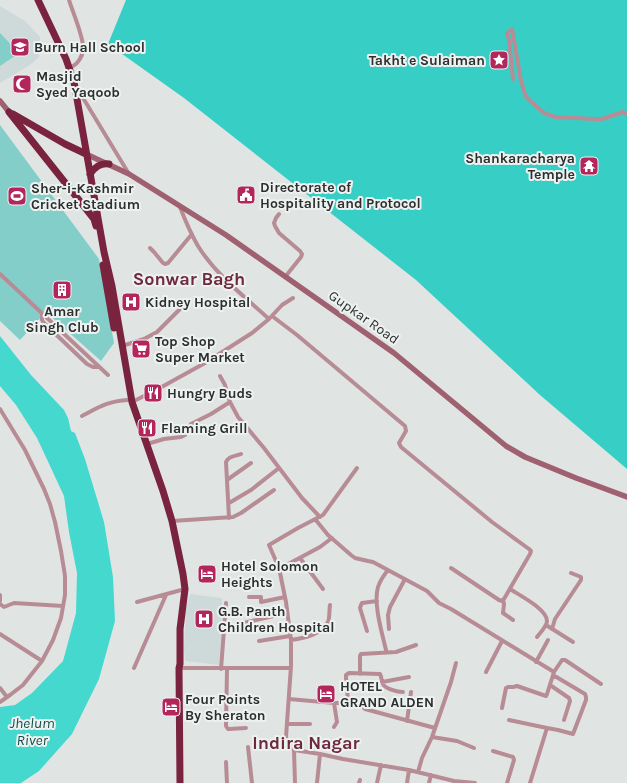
<svg xmlns="http://www.w3.org/2000/svg" width="627" height="783" viewBox="0 0 627 783" font-family="Karla,sans-serif">
<rect width="100%" height="100%" fill="#e0e5e4"/>
<path fill="#cddad9" d="M0,6l25,15 15,16 -1,20 -9,8 -30,18z
M190,594l32,4v32l-3,35 -34,-4 -1,-12 2,-40z"/>
<path fill="#83cec9" d="M0,33l19,20 -19,13z
M0,125l99,134 15,84 -13,18 -55,-49 -26,28 -20,-19z"/>
<path fill="#37cec6" d="M126,0h501v469l-87,-74 -124,-115 -232,-182 -76,-54z"/>
<path fill="#44d8cf" d="M0,336l31,39 33,35 4,8 3,13 4,2 10,26 19,63 9,55 2,44 -16,58 -27,55 -33,37 -18,12h-21v-76l15,-2 17,-12 31,-32 13,-48 1,-40 -8,-41 -5,-36 -27,-58 -21,-33 -16,-19z"/>
<g fill="none" stroke-linecap="round" stroke-linejoin="round">
<path stroke="#b88c95" stroke-width="4" d="M69,0c4,13 13,33 14,46 1,9 -5,19 -14,22
M513,79l-4,-39 -2,-7 5,-4 9,52 4,13 2,4 17,15 11,4 39,2h8l21,-7 4,2
M77,88l52,86
M180,207c5,13 11,27 18,39 18,29 46,50 71,73
M279,214l-3,4 -2,5 1,3 4,7 21,18 2,3 -1,3 -16,20
M150,248l4,4 9,11 2,1 3,-1 24,-29
M0,274l108,101
M42,314v6l2,3 43,41 6,3h6
M272,316l25,19 108,91 1,5 -7,12 2,4 91,75 37,27 2,2 -1,3 -7,12 -19,33 -2,2 -3,-1 -48,-32
M122,346l22,-7 13,-7 32,-32
M220,376l5,9 5,17 8,15 26,31 38,50 18,19
M132,402l26,-13 47,-26 47,-30 17,-14 13,-14 11,-7
M0,409l25,41 19,39 6,15 5,18 6,29 4,25v19l-4,23 -8,22 -11,21 -19,24 -13,10 -10,7
M82,416c17,-9 26,-15 46,-16
M147,444l17,-5 17,-2 4,-2 6,-11 20,-10 19,-12
M357,468l-34,47 -25,13 -29,17 10,23 7,34 5,38v26l-5,71 2,7 6,6 26,4 23,5 66,11 45,11 21,2
M227,480l24,-17
M229,503l22,-13 28,-22
M229,518l-3,-56c2,-6 10,-6 15,-8
M315,519l13,16 23,20 4,3 13,3 5,1 54,29 12,12 12,6 103,63
M172,521l61,-4 8,-4 33,-23
M300,558l23,31
M279,569l41,-22 12,-9
M510,589c9,6 37,20 37,32 0,5 -7,12 -10,16
M0,595v6
M249,597h12v5l24,-5
M503,600l1,4 -1,9 10,7
M137,602l48,-13
M0,604l4,3 10,-4 49,3
M239,624l48,-11
M546,625l27,17
M389,629l-1,-14 2,-8 15,-28
M552,629l3,-10 26,-39v-3l-10,-4
M367,631l-7,-23 1,-3 1,-2 15,-2
M0,634l42,27
M291,640c13,-2 30,-5 37,-18 2,-5 1,-12 2,-17
M259,641l31,-5
M386,650c-4,-17 -13,-47 -8,-63 2,-6 6,-12 10,-17
M536,662l12,-22
M134,668l32,-73
M179,668h112
M221,669l5,-66
M227,669l-1,57 2,3h1l17,-1
M486,672l16,-31
M360,674v-18l1,-2 35,-2 20,-7
M382,682l27,-5
M550,685l19,13 1,3 -6,19
M0,688l7,9
M289,699l45,4h13l1,-3 -2,-22v-3l3,-2 31,1c2,4 1,6 3,10 2,5 15,8 20,8
M347,702h10l8,7 70,19
M334,703l3,19 -3,5
M502,708l4,-20 2,-1h5l4,-1 29,10 1,-2 7,-22 8,-12h3l36,24
M509,720l38,8
M407,721l4,-29
M287,724h23
M432,737l25,4 17,7
M248,747l4,36
M294,750l1,33
M493,751l20,6 1,3 -7,23
M226,762l1,21
M418,772l4,-14 10,-21 19,-55 5,-19
M317,783l3,-29
M359,783l1,-3
M377,783l4,-18
M407,783l2,-13
M429,783l2,-8
M530,783l17,-55 11,2 15,4 13,-34v-3l-1,-3 -32,-19"/>
<path stroke="#9f6170" stroke-width="5.5" d="M0,101l9,11
M86,154l43,20 97,61 168,118 112,93 19,11 51,21 51,19"/>
<path stroke="#7a233f" stroke-width="7" d="M38,0l28,59 8,23 30,170 8,34 20,116 31,89 9,30 11,53 2,15 -5,40v35l-1,4 1,115
M9,112l85,107 2,7
M13,114l52,30 21,10
M90,174c5,-7 10,-11 19,-10
M103,265l11,63"/>
</g>
<defs>
<symbol id="school-square" viewBox="-11 -11 22 22"><rect x="-9" y="-9" width="18" height="18" rx="4" fill="#b4265b" stroke="#edf2f1"/><path d="M0-5L7-2L0 1L-7-2ZM-4 1L0 2.5L4 1V4Q0 6-4 4Z" fill="#fff"/></symbol>
<symbol id="sight-square" viewBox="-11 -11 22 22"><rect x="-9" y="-9" width="18" height="18" rx="4" fill="#b4265b" stroke="#edf2f1"/><path d="M0-6L1.8-2.2L6-1.7L2.9 1.2L3.7 5.4L0 3.3L-3.7 5.4L-2.9 1.2L-6-1.7L-1.8-2.2Z" fill="#fff"/></symbol>
<symbol id="mosque-square" viewBox="-11 -11 22 22"><rect x="-9" y="-9" width="18" height="18" rx="4" fill="#b4265b" stroke="#edf2f1"/><path d="M3.5-4.9A6 6 0 1 0 3.5 4.9A5 5 0 1 1 3.5-4.9Z" fill="#fff"/></symbol>
<symbol id="temple-square" viewBox="-11 -11 22 22"><rect x="-9" y="-9" width="18" height="18" rx="4" fill="#b4265b" stroke="#edf2f1"/><path d="M0-6L5-2H3V0L6.5 2.5H4V6H1.5V3h-3V6H-4V2.5H-6.5L-3 0V-2H-5Z" fill="#fff"/></symbol>
<symbol id="civic-square" viewBox="-11 -11 22 22"><rect x="-9" y="-9" width="18" height="18" rx="4" fill="#b4265b" stroke="#edf2f1"/><path d="M-.6-6.5H3V-4.5H.6V-3L4-1V1h2V6H-6V1h2V-1L-.6-3ZM-1.2 2.5V6h2.4V2.5Z" fill="#fff"/></symbol>
<symbol id="stadium-square" viewBox="-11 -11 22 22"><rect x="-9" y="-9" width="18" height="18" rx="4" fill="#b4265b" stroke="#edf2f1"/><path d="M0-5a6.5 5 0 1 0 0 10a6.5 5 0 1 0 0-10ZM-3.5-1.8h7v3.6h-7Z" fill="#fff"/></symbol>
<symbol id="building-square" viewBox="-11 -11 22 22"><rect x="-9" y="-9" width="18" height="18" rx="4" fill="#b4265b" stroke="#edf2f1"/><path d="M-4-6H4V6H1V3H-1V6H-4ZM-2.5-4.3h1.7v1.8h-1.7ZM.8-4.3h1.7v1.8H.8ZM-2.5-1h1.7V.8h-1.7ZM.8-1h1.7V.8H.8Z" fill="#fff"/></symbol>
<symbol id="hospital-square" viewBox="-11 -11 22 22"><rect x="-9" y="-9" width="18" height="18" rx="4" fill="#b4265b" stroke="#edf2f1"/><path d="M-5-5h3v3.5h4V-5h3V5h-3V1.5h-4V5h-3Z" fill="#fff"/></symbol>
<symbol id="supermarket-square" viewBox="-11 -11 22 22"><rect x="-9" y="-9" width="18" height="18" rx="4" fill="#b4265b" stroke="#edf2f1"/><path d="M-6-5.5h2.5l.6 2H6L4.5 2H-2.5L-4.4-4H-6ZM-1.5 3.2a1.3 1.3 0 1 0 .1 0ZM3 3.2a1.3 1.3 0 1 0 .1 0Z" fill="#fff"/></symbol>
<symbol id="restaurant-square" viewBox="-11 -11 22 22"><rect x="-9" y="-9" width="18" height="18" rx="4" fill="#b4265b" stroke="#edf2f1"/><path d="M-5-6h1v4h1v-4h1v4h1v-4h1v5L-1.5 .5V6h-2V.5L-5-1ZM5-6V6H3V1.5H1.5Q1.5-4 5-6Z" fill="#fff"/></symbol>
<symbol id="hotel-square" viewBox="-11 -11 22 22"><rect x="-9" y="-9" width="18" height="18" rx="4" fill="#b4265b" stroke="#edf2f1"/><path d="M-6-4.5h1.5V1H6V5H4.5V3h-9V5H-6ZM-4 0a1.8 1.8 0 1 1 3.6 0ZM.5 0V-2.5h3Q6-2.5 6 0Z" fill="#fff"/></symbol>
</defs>
<g fill-rule="evenodd">
<use href="#school-square" x="9" y="36" width="22" height="22"/>
<use href="#sight-square" x="488" y="49" width="22" height="22"/>
<use href="#mosque-square" x="11" y="73" width="22" height="22"/>
<use href="#temple-square" x="578" y="155" width="22" height="22"/>
<use href="#civic-square" x="235" y="184" width="22" height="22"/>
<use href="#stadium-square" x="6" y="185" width="22" height="22"/>
<use href="#building-square" x="51" y="279" width="22" height="22"/>
<use href="#hospital-square" x="120" y="291" width="22" height="22"/>
<use href="#supermarket-square" x="130" y="338" width="22" height="22"/>
<use href="#restaurant-square" x="142" y="382" width="22" height="22"/>
<use href="#restaurant-square" x="136" y="417" width="22" height="22"/>
<use href="#hotel-square" x="196" y="563" width="22" height="22"/>
<use href="#hospital-square" x="193" y="608" width="22" height="22"/>
<use href="#hotel-square" x="315" y="683" width="22" height="22"/>
<use href="#hotel-square" x="160" y="696" width="22" height="22"/>
</g>
<g text-anchor="middle" stroke-width="4" stroke-linejoin="round" paint-order="stroke">
<g font-size="14" font-weight="bold" fill="#2d2f2f" stroke="#edf2f1" text-anchor="start">
<text x="34" y="52">Burn Hall School</text>
<text x="485" y="65" text-anchor="end">Takht e Sulaiman</text>
<text x="36" y="81">Masjid<tspan x="36" dy="16">Syed Yaqoob</tspan></text>
<text x="575" y="163" text-anchor="end">Shankaracharya<tspan x="575" dy="16">Temple</tspan></text>
<text x="260" y="192">Directorate of<tspan x="260" dy="16">Hospitality and Protocol</tspan></text>
<text x="31" y="193">Sher-i-Kashmir<tspan x="31" dy="16">Cricket Stadium</tspan></text>
<text x="145" y="307">Kidney Hospital</text>
<text x="62" y="316" text-anchor="middle">Amar<tspan x="62" dy="16">Singh Club</tspan></text>
<text x="155" y="346">Top Shop<tspan x="155" dy="16">Super Market</tspan></text>
<text x="167" y="398">Hungry Buds</text>
<text x="161" y="433">Flaming Grill</text>
<text x="221" y="571">Hotel Solomon<tspan x="221" dy="16">Heights</tspan></text>
<text x="218" y="616">G.B. Panth<tspan x="218" dy="16">Children Hospital</tspan></text>
<text x="340" y="691">HOTEL<tspan x="340" dy="16">GRAND ALDEN</tspan></text>
<text x="185" y="704">Four Points<tspan x="185" dy="16">By Sheraton</tspan></text>
</g>
<g font-size="14" fill="#2d2f2f" stroke="#edf2f1">
<text transform="translate(364 317) rotate(35)" y="5">Gupkar Road</text>
</g>
<g font-size="15" font-style="italic" fill="#104f4b" stroke="#edf2f1">
<text x="32" y="728">Jhelum<tspan x="32" dy="17">River</tspan></text>
</g>
<g font-size="18" font-weight="bold" fill="#6e293d" stroke="#edf2f1">
<text x="189" y="285">Sonwar Bagh</text>
<text x="306" y="749">Indira Nagar</text>
</g>
</g>
</svg>
